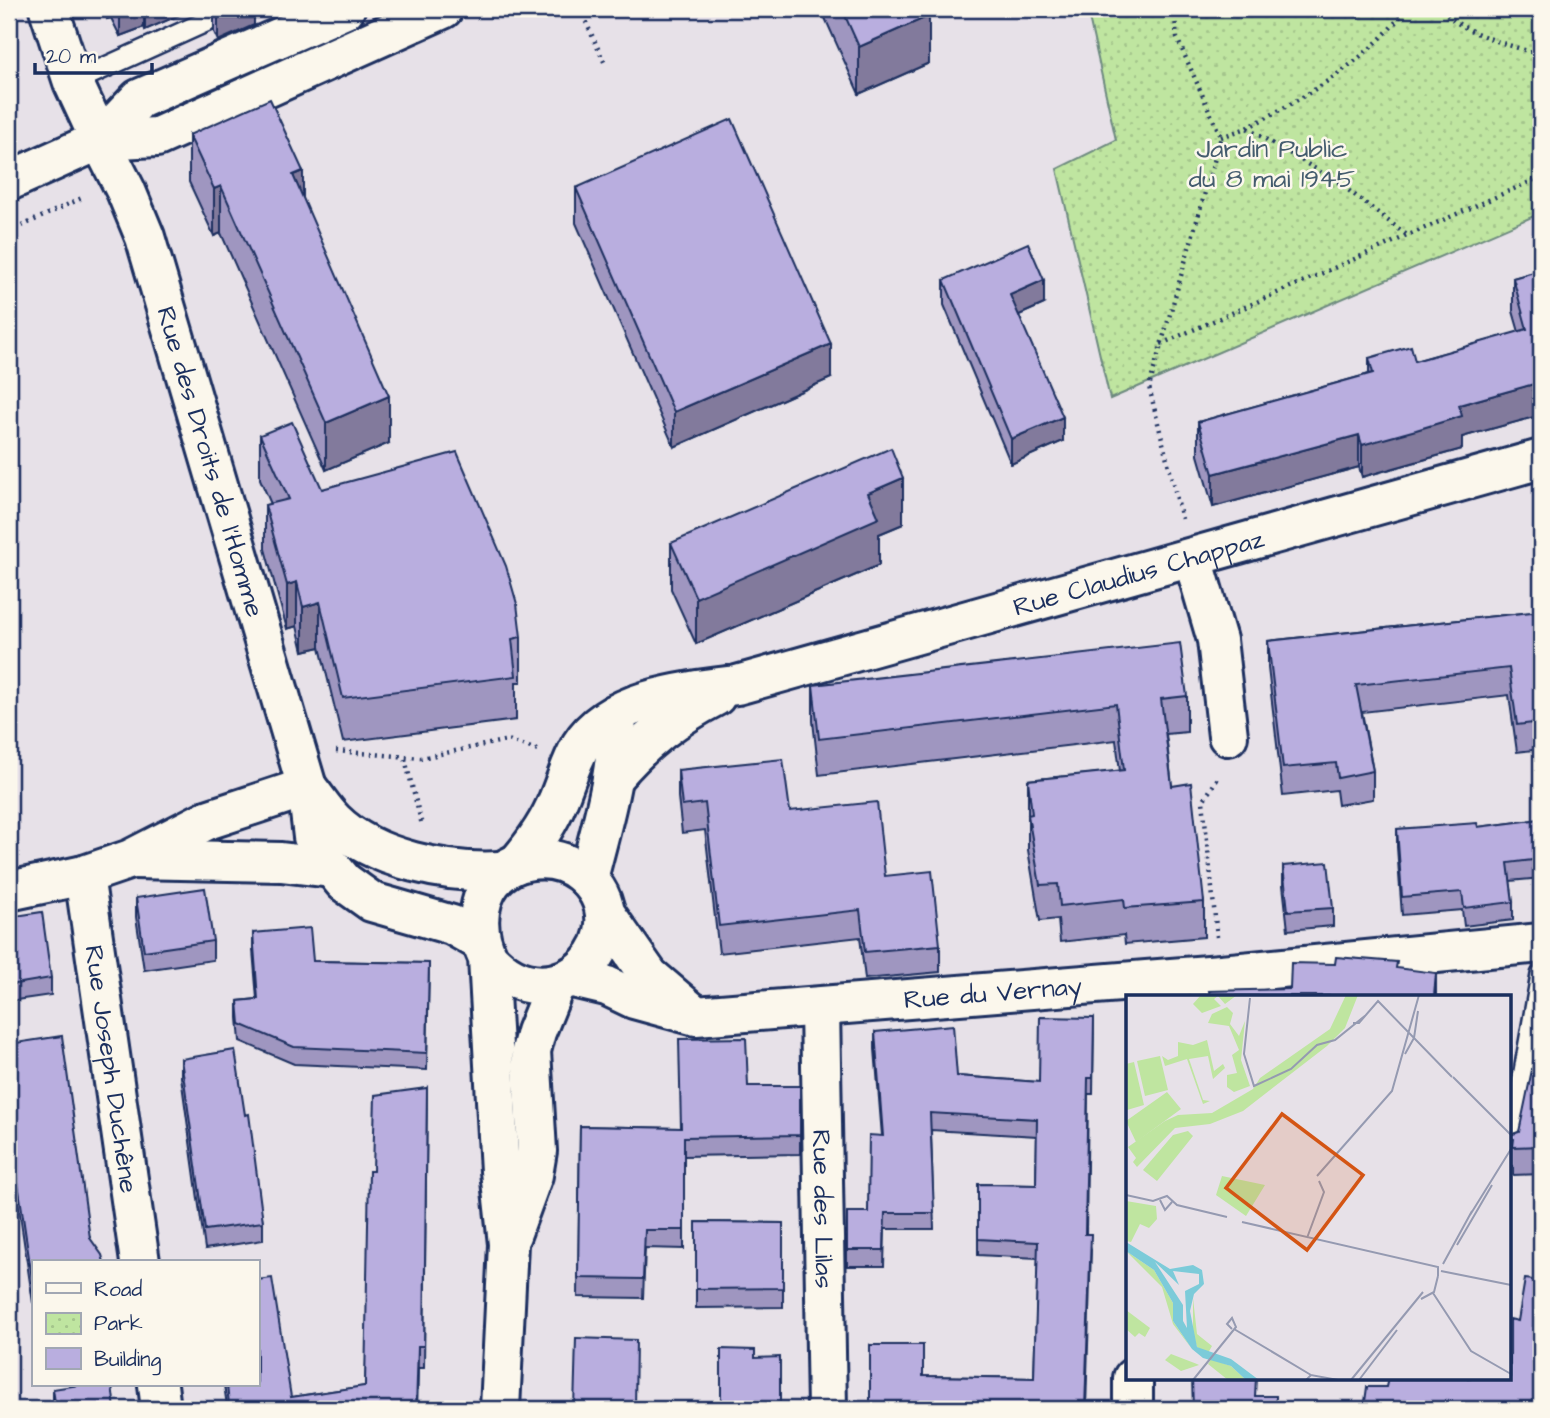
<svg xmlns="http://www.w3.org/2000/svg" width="1550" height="1418" viewBox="0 0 1550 1418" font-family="'Architects Daughter',sans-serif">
<defs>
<pattern id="park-dots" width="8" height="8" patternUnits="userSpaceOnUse" patternTransform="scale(1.75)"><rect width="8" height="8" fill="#bfe5a0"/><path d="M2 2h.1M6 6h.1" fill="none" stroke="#a4c58c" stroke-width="1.8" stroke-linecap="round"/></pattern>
</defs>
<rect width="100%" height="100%" fill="#e7e1e8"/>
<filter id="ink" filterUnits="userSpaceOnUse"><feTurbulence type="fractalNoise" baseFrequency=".0143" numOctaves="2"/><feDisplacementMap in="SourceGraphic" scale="14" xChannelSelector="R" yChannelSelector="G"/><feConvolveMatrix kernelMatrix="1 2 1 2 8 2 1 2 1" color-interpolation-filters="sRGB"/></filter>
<g filter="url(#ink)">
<path fill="url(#park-dots)" stroke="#6d8a7f" stroke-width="2" d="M1087,9h454v204l-431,186 -53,-230 59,-29z"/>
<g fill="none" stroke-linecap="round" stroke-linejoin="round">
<defs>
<path id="service" d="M73,82l161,-73
M1510,1151l31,-176"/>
<g id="minor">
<path d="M49,9l24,73 27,58"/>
<path d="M1193,558l24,82 11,96"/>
<path d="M614,776c30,-35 61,-59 102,-80"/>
<path d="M133,859l148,3 50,6"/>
<path id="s1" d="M518,863c16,-19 31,-40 40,-63 8,-19 13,-38 23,-55 29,-47 107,-54 156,-60l804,-226"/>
<path id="s2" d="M84,875l56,387"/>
<path d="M588,879c13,-54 32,-109 28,-165"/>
<path d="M9,891l75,-16 47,-16 76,-39 100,-33"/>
<path d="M605,913l44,63 40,34"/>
<path id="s3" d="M573,978l34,8 27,13 62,17 525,-42 320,-31"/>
<path id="s4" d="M820,1008l7,401"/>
<path d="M158,1385l3,24"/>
<path d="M1133,1409v-31"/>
</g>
<g id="secondary">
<path id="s5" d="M100,140l26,51 19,46 162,550 6,50 7,16 24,29 28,20 80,23 28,16"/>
<path d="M100,140l39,-41 206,-90"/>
<path d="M9,181l91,-41 57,-3 286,-128"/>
<path d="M307,787c9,11 17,24 27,34 39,39 115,53 167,50"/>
<path d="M488,958c69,76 162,-29 93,-85 -16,-13 -35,-16 -55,-12 -47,11 -56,59 -38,97l12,213 8,73 -8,165"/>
<path d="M511,1235l22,-60 4,-24 -6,-100 5,-19 19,-47"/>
</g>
</defs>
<use href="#service" stroke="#1b2f5e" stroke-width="24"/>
<use href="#minor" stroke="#1b2f5e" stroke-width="44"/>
<use href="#secondary" stroke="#1b2f5e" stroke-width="44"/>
<path stroke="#1b2f5e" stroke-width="4.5" stroke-dasharray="2 5" stroke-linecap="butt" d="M580,9l26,57
M1174,9l3,29 44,99 -72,250 33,132
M1443,9c13,23 73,38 98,46
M1174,10l14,-1
M1247,128c59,-32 118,-64 159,-119
M1221,137l26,-9 92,55 69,53
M9,232l75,-35
M1161,344l380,-167
M336,751l85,7 87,-18 29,10
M405,759l17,66
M1217,937l-14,-136 17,-26"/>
<use href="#service" stroke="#fbf7ec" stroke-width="19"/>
<use href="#minor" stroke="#fbf7ec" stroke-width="38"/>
<use href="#secondary" stroke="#fbf7ec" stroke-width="38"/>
</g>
<path fill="#9f96c0" stroke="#1b2f5e" stroke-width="2" d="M103,9h90l-48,21 -1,-3 -24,9 -9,-18 -4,1z
M214,9h40v16l-36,16 -4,-9z
M821,9h105l3,54 -70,31z
M1349,9h32l-25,7z
M189,135l200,308 -63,27 -105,-237 -7,3 -25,-54z
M576,188l255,190 -157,69 -98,-224z
M1541,270v145l-79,22v12l-46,13 -54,15 -3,-10 -146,40 -15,-52v-33l171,-48v-16l46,3 104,-29 -6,-21v-33z
M944,280l100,24 -25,11 44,126 -52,23 -67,-159z
M260,435l62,54 199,148v45h-5v38l-173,22 -23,-95 -17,4 -6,-25 -10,3 -22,-80v-44l6,-1 -11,-25z
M903,524l-24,10v31l-183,79 -25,-55v-46z
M1541,611v138l-24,3 -8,-57 -147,17 11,59v28l-35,6 -2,-15 -53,6 -15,-128v-27z
M813,685l374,11v36l-21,2 6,52 32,116v35l-79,7 -1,-9 -64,7 -2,-23 -18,2 -12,-71v-70l92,-9 -4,-31 -297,35 -6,-54z
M678,770l112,41 95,65 55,69v27l-75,7 -5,-42 -141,16 -14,-123 -23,3 -4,-36z
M1541,819v59l-31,3 3,21v18l-49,6 -2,-16 -60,5 -5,-68v-18l81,-2z
M1283,866l50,42v18l-45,4 -5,-45z
M136,898l77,43v19l-69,10 -8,-53z
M9,917l42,61v17l-42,6z
M253,933l60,28 116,2 -2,107 -133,-6 -54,-23 -2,-23v-17l19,-2 -4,-49z
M1094,1018l-1,76h-5l-2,140 5,16 -5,159h-216v-64l53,31 111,2 4,-120 -60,-3v-71l58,1 1,-49 -106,-6 3,99h-49l-1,37h-37v-54h21l14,-76 -7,-87v-17l82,44 82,6z
M9,1044l81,194 -57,24v41l-24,-162z
M181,1059l64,56 18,107v18l-58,9 -24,-172z
M1541,1062v112l-28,1v-9h-3v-31l9,-3z
M748,1086h52v68l-116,2v93l-39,-1 -2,50 -65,-1 2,-171 101,2z
M427,1088l-3,280h-6l-1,41h-205l15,-3 -3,-21h33l34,12 74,-11 8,-215z
M696,1222l87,1v84l-87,1z
M53,1389l62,20h-62z"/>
<path fill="#827a9c" stroke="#1b2f5e" stroke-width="2" d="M107,9h4v9l-4,1z
M120,9h24v18l-24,9z
M145,9h48l-48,21z
M218,9h36v16l-36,16z
M1356,9h25l-25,7z
M929,16v47l-70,31v-47z
M303,171v47l-10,-43z
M221,186v47l-7,3v-47z
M1044,280v24l-34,15v-24z
M831,344v34l-157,69v-35z
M1541,382v33l-79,22v12l-100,28v-32l97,-40z
M389,396v47l-63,27v-47z
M1063,417v24l-52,23v-25z
M1359,435v32l-146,40v-33z
M903,478v46l-24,10v31l-183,79v-46l172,-105z
M297,582v44l-10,3v-44z
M320,602v45l-17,4v-44z
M1436,973v23h-2z
M1511,1045v27l-1,11v-28z
M418,1346l-1,63h-1z"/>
<path fill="#b9aedf" stroke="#1b2f5e" stroke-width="2" d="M842,9h84l3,7 -70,31z
M270,99l33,72 -10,4 96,221 -63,27 -105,-237 -7,3 -25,-54z
M732,119l99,225 -157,68 -98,-224z
M1028,243l16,37 -34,15 53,122 -52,22 -67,-159z
M1541,270v112l-82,23 3,11 -46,14 -54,15 -3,-10 -146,39 -15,-52 175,-49 -4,-15 42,-12 4,15 112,-32 -14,-51z
M292,422l30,67 135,-37 49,114 11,38 4,33 -9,2 4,37 -173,22 -23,-96 -17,5 -6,-25 -10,3 -22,-80 24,-6 -29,-64z
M891,448l12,30 -35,15 11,25 -183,80 -25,-55z
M1541,611v111l-24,3 -8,-57 -153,17 17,86 -35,7 -2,-15 -53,5 -15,-127z
M1180,643l7,53 -26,3 11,87 19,-3 13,119 -79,6 -1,-9 -64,7 -2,-22 -18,1 -12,-70 4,-1 -4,-34 96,-10 -8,-66 -297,35 -6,-54z
M783,759l7,52 87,-9 8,74 47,-5 8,74 -75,7 -5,-42 -141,16 -14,-123 -23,3 -4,-36z
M1541,819v40l-33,4 5,39 -49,6 -2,-16 -60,5 -5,-68 80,-6 1,4z
M1328,862l5,46 -45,3 -5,-45z
M205,888l8,53 -69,10 -8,-53z
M42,912l9,66 -42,7v-68z
M310,928l3,33 116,2 -2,90 -133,-6 -54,-23 -2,-23 20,-2 -5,-66z
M1336,957l61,5 -1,6 40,5 -2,23h-224l-1,-5 81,-2 1,-26 44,1z
M1040,1017l54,1 -1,60h-5l-3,156h6l-6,175h-148v-3h-67v-61h53v31l111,2 4,-136 -60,-3v-55l58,1 1,-66 -107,-6 4,100h-49l-1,37h-37v-38h21l1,-77 14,1 -8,-104 78,-7 4,51 82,6z
M62,1036l28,202 12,17 2,7h-71v23l-24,-163v-78z
M746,1038l2,48h52v49l-116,2v93h-39l-2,49 -65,-1 2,-152 101,2 -2,-89z
M235,1050l10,65 4,-1 14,108 -58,8 -24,-171z
M1534,1060l7,2v84l-28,1 1,-8 -4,-1v-3l9,-3z
M427,1088l-3,258h-6l-2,63h-204v-1l17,-3 -2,-20h30v-105l15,-2 19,119 74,-11 4,-215h4l2,-76z
M696,1222l87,1v65l-87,1z
M1525,1279l16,2v128h-177l3,-22h19l2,-9h122v-59l8,2z
M576,1338l60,2 -1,69h-61z
M721,1349l34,1v8l25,-1v52h-59z
M1192,1378h64l-1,18h21v13h-83z
M79,1385h33l3,24h-59l-3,-20z"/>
</g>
<g text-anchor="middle" stroke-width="5" stroke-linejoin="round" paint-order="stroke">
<g font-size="26" fill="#445c6e" stroke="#fbf7ec">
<text x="1272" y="157">Jardin Public<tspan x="1272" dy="30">du 8 mai 1945</tspan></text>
</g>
<g font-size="26" fill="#1b2f5e" stroke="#fbf7ec">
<text dy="9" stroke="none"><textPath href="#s5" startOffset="341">Rue des Droits de l'Homme</textPath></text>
<text dy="9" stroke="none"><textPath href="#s1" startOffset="724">Rue Claudius Chappaz</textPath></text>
<text dy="9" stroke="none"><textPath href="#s3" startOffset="427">Rue du Vernay</textPath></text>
<text dy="9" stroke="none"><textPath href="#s2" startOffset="196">Rue Joseph Duchêne</textPath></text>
<text dy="9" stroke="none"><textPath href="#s4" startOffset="201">Rue des Lilas</textPath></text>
</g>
</g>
<g transform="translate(1126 995)">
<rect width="385" height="385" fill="#e7e1e8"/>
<path d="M75,0h36l-12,9 -7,-8 -4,3 7,7 -19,7 -9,-9zM101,12l6,6 -3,11 9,12 6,-15 -4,39 9,26 -16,6 -7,-5v-12l10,-2 -5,-18 7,-5 -10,-24 -21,-3 4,-9zM81,45l7,31 9,-7 2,4 -12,11 -5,-23 -19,3 14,41 7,1 -7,3 -16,-45 -22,7 -3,-10 6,4 10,-4v-14l15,3z" fill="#bfe5a0"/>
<path d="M220,0h12l-13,33 -18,18 -84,65 -33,13 -35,4 -38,39 -4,-5 3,-4 -8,-11 37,-26 13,-6 34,-2 41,-24 7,-11 70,-49zM0,256l28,19 19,33v18l19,28 -19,-25 -11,-37zM45,359l26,10 2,1 -18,6 -16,-11zM85,364l20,7 15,14h-18l-20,-16z" fill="#bfe5a0"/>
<path d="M41,97l14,17 -45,33 -10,-21zM62,136l5,5 -36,45 -14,-11 30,-35z" fill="#bfe5a0"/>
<path d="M96,181l43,9 -19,31 -30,-21zM0,206l30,5 1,13 -8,9 -9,-4 -9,18 -5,-1zM67,303l4,36 15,12 -4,7 -11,-6 -4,-14z" fill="#bfe5a0"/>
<path d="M34,61l8,34 -23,6 -8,-35zM8,67l10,43 -17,5 -1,-46zM0,315l24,18 -5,9 -6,-4 -4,4 -9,-8z" fill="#bfe5a0"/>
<path d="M0,247l44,27 23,-4 9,5 2,14 -10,10 -4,17 7,36 34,12 28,21h-13l-15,-14 -28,-8 -11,-9 -19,-28v-18l-19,-33 -28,-19zM29,267l24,23 -6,-14 26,3v10l-14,7 2,37 -4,-7v-16z" fill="#7ccbd9" fill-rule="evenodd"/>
<path fill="none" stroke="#959ab1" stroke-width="2" d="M124,3l-6,56 10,32 37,-17 26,-24 18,-5 31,-25M227,28h6l19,-22 74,76M279,59l9,-16 4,-27M327,82l58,58M191,181l75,-85 27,-96M0,200l27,6 14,-5 10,9 50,12M34,205l5,10 7,-8M344,220l41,-66M116,227l196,45v9M181,243l17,-46 -5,-11M331,250l35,-60M317,269l29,-53M315,276l70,14M307,298l38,58 40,23M295,304l13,-7 4,-16M108,334l77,46M67,385l43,-53 -4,-9 -5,6 5,5M180,385l5,-5 27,5M225,385l72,-88M233,385l38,-50"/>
<path fill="#d45514" fill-opacity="0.15" stroke="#d45514" stroke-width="3.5" d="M156,119l81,61 -56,75 -81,-62z"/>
<rect width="385" height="385" fill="none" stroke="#1b2f5e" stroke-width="3.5"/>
</g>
<rect width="1550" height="1418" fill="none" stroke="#fbf7ec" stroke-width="35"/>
<rect x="18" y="18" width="1515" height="1383" fill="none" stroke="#1b2f5e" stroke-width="2.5" filter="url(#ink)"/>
<rect x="32" y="1260" width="228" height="126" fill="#fbf7ec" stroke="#a1a7b3" stroke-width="2"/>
<rect x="46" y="1283" width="35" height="10" fill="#fbf7ec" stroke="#a1a7b3" stroke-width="2"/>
<text x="94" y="1296" font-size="21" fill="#1b2f5e">Road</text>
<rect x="46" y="1313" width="35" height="21" fill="url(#park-dots)" stroke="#a1a7b3" stroke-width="2"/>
<text x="94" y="1330" font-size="21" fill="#1b2f5e">Park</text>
<rect x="46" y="1348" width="35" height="21" fill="#b9aedf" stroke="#a1a7b3" stroke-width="2"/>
<text x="94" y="1366" font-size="21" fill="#1b2f5e">Building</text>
<path d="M35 63v10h117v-10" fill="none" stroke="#1b2f5e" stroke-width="3.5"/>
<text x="46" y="63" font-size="21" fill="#1b2f5e" stroke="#fbf7ec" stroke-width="5" paint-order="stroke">20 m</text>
</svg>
